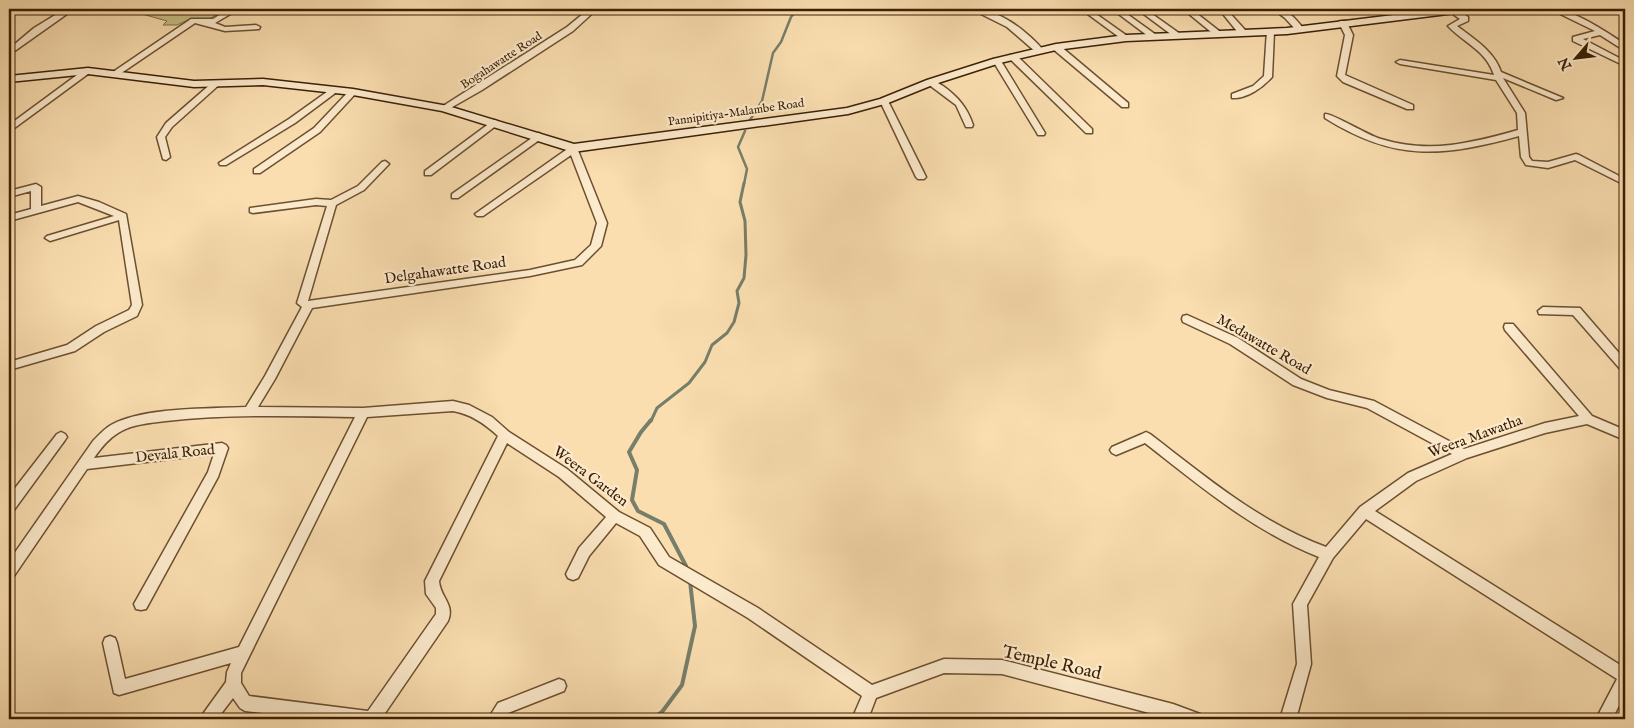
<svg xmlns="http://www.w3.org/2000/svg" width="1634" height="728" viewBox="0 0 1634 728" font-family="'IM FELL English',serif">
<rect width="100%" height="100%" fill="#fadeb0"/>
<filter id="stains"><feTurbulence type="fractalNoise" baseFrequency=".004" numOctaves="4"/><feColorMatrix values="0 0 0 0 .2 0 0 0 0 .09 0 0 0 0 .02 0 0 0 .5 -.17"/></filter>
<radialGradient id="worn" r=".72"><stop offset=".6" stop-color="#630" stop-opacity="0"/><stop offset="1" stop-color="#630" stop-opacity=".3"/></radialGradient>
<path fill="#c6bf86" stroke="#817046" d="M150,9h58l-5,4 13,2 -7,4h-19l-13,6h-14l4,-4 -25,-7z"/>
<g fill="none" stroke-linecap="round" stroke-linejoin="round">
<path stroke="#777e69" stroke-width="2.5" d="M750,120l12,-19 11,-48 8,-11 10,-25 7,-8
M744,184l3,-15 -9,-22 7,-16"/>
<path stroke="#777e69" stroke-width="3" d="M651,421l6,-13 32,-25 16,-21 7,-17 15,-12 7,-11 5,-19 -2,-12 7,-13 2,-23 -1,-34 -5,-19 4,-19"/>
<path stroke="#777e69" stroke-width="4" d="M651,420l-10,12 -12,20 8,18 -5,30 6,11 26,13 22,42
M652,719l10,-7 20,-27 13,-59 -5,-45"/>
<defs>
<path id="street" d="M65,9h9l-65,46v-6l25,-21z
M229,9h37l-14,4h-20l-17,10 10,4 31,-2 4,2 -1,2 -34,2 -30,-8 -78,53 -7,-2 81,-55h22z
M589,9h8l-24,22 -91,59 -35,20h-3l-4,-2 127,-81z
M971,9c26,-2 57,23 73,42l-7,2 -30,-26z
M1081,9h8l41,29 -7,2z
M1112,9h8l39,28 -7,2z
M1137,9h8l38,27 -7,2z
M1183,9h8l32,25 -7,2z
M1219,9h7l20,22v4h-6z
M1273,9c14,-1 22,9 30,19l-7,2 -11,-12z
M1450,9h6l12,8v4l-11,5c17,13 37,25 44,46l62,26 -7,2 -53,-22 22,35 4,44 3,4 16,1 28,-8 3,1 46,24v6l-50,-25 -27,8 -22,-3 -5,-8 -2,-21c-77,21 -124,26 -194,-18v-4c7,-1 44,22 56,25 48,15 91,4 137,-9l-1,-17 -21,-33 -96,-16 -4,-2 4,-2 94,15c-8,-25 -29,-31 -46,-49l12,-7 -10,-7z
M1550,9c22,-1 56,23 75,35v5h-3l-22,-14 -17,4 42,22v5l-52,-25v-4l22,-6z
M1614,9h11v4l-10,-2z
M1340,21h6l7,14 -8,40 68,30v4h-6l-64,-27 -6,-6 8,-41 -6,-12z
M1267,30l7,2 -2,45c-9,10 -25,22 -40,21v-4l21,-8 11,-10z
M1053,45h6l69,58v4h-6l-69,-58z
M1010,55h6l76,74v4h-6l-76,-74z
M994,59l7,2 44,72 -1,2h-6l-1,-2 -44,-72z
M85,69l7,2 -83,61v-7z
M928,80c6,0 10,3 15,6 15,11 24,21 30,39l-1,2h-6l-10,-22 -28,-21z
M213,82l7,2 -48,43 -7,10 5,20 -4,3 -3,-1 -6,-22 9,-14z
M331,89l7,2 -43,32 -69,42h-6l-1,-2 70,-44z
M350,90l7,2 -37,40 -60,41h-6v-4l60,-41z
M881,99h3l4,2 38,76 -2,2h-6l-2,-2 -36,-76z
M494,120l3,1v4l-66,50h-6v-4z
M539,133l4,3 -1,2 -84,60h-6v-4z
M573,145l4,3 30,75 -6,23 -19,19 -52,11 -218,32 -37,71 -17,28 105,1 90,-7 16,4 23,12 17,15 58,37 52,43 31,16 19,29 89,51 114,77 72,-26 58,1 171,44 27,10 3,5h-31l-170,-45 -58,-1 -68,25 -8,21h-16l10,-23 -114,-78 -89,-53 -19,-29 -24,-13 -27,33 -11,22 -5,2 -5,-2 -2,-4 13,-26 27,-31 -47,-40 -52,-34 -68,138c1,16 16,23 9,40l-67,98h-67l-69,-8 -5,-3 -7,-10 -16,21h-17l3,-5 23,-32 1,-10 4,-9 -112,32 -5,-2 -11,-50 2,-5 5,-2 5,2 2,5 8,36 114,-32 116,-230c-63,-1 -126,-3 -189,4 -16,2 -34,3 -48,12 -10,6 -17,15 -24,25l128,-15 4,2 2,3 -10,29 -72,132 -5,1 -5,-1 -2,-5 74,-132 6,-18 -127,15 -73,107 -5,2v-17l84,-120c5,-5 11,-12 18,-16 33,-18 96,-16 135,-18l19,-31 37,-69 -5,-4 30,-97 -11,-1 -63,8 -3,-1v-4l66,-9 15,1 27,-14 24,-24 3,-1 4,3 -25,26 -28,15 -28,96 222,-31 45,-10 16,-15 6,-22 -26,-68 -88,61h-6l-2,-2zM453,411c18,3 32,13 45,25l-73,145 1,13 10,14v6l-68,97 -119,-15 -8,-13v-10l126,-256z
M36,184l5,3v19l37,-10 21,6 27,12 16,91 -5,11 -33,16 -29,19 -66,19v-8l58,-17 29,-19 33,-16 3,-5 -13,-85 -69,21 -5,-3 2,-2 67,-20 -36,-14 -69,19v-6l22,-6v-18l-22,6v-6z
M1543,307l37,1 45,52v11l-4,-1 -48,-55 -34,-1 -1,-3z
M1187,315l51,23 63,41 28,11 45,11 90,48 81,-26 34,-7 -74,-86 -1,-3 1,-3h8l79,92 33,14v10l-38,-16 -42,9 -78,25 -51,23 -41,30 250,157v26l-13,25h-16l21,-40 -251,-160 -33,39 -26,47 4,59 -15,55h-16l17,-55 -4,-60 26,-47c-66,-26 -119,-71 -174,-114l-29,12 -4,-2 -2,-3 2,-3 30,-13 4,-2 4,2c56,43 109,88 176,113l34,-40 48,-34 44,-19 -85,-46 -40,-10 -34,-13 -63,-41 -47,-22 -1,-3 1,-3z
M61,432l4,2 2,3 -2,3 -51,70 -5,1v-15l48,-62z
M559,679l5,2 2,5 -2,5 -56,22 -3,6h-17l10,-16z"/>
<path id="secondary" d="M1443,9h26l-5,3 -177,22 -161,7 -70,9 -56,13 -65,21 -47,19 -40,11 -275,38 -131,-41 -89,-16 -90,-10 -69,2 -106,-13 -79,8v-6l79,-8 106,13 69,-2 90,10 95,17 126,38 273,-36 33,-9 47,-19 66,-21 63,-15 70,-9 161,-7z"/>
</defs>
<use href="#street" stroke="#6c5030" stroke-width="3"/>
<use href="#secondary" stroke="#3c2005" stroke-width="3"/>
<use href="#street" fill="#fceacc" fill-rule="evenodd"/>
<use href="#secondary" fill="#fceacc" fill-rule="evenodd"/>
</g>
<g text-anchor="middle" stroke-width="4.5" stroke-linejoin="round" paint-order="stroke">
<g font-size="12" fill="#3c2005" stroke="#fceacc">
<text transform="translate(501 60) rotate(-33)" y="4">Bogahawatte Road</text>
<text transform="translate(736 112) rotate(-8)" y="4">Pannipitiya-Malambe Road</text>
</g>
<g font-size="15" fill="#3c2005" stroke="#fceacc">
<text transform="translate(445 270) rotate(-8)" y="5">Delgahawatte Road</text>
<text transform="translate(1264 344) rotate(30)" y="5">Medawatte Road</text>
<text transform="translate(1475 436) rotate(-20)" y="5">Weera Mawatha</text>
<text transform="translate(175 453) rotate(-6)" y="5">Devala Road</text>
<text transform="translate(591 476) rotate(37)" y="5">Weera Garden</text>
</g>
<g font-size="18" fill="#3c2005" stroke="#fceacc">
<text transform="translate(1052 662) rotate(13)" y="6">Temple Road</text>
</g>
</g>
<rect width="1634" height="728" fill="none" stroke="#fadeb0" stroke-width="30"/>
<rect x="10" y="10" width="1614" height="708" fill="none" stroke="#3c2005" stroke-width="2.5"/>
<rect x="15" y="15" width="1604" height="698" fill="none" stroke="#3c2005"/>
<g transform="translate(1576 58) rotate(242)" stroke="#fceacc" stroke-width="4" paint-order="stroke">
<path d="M0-4L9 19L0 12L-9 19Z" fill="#3c2005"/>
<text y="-8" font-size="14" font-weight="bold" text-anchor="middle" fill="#3c2005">N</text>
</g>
<rect width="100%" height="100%" filter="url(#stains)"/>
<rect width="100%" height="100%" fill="url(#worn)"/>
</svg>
